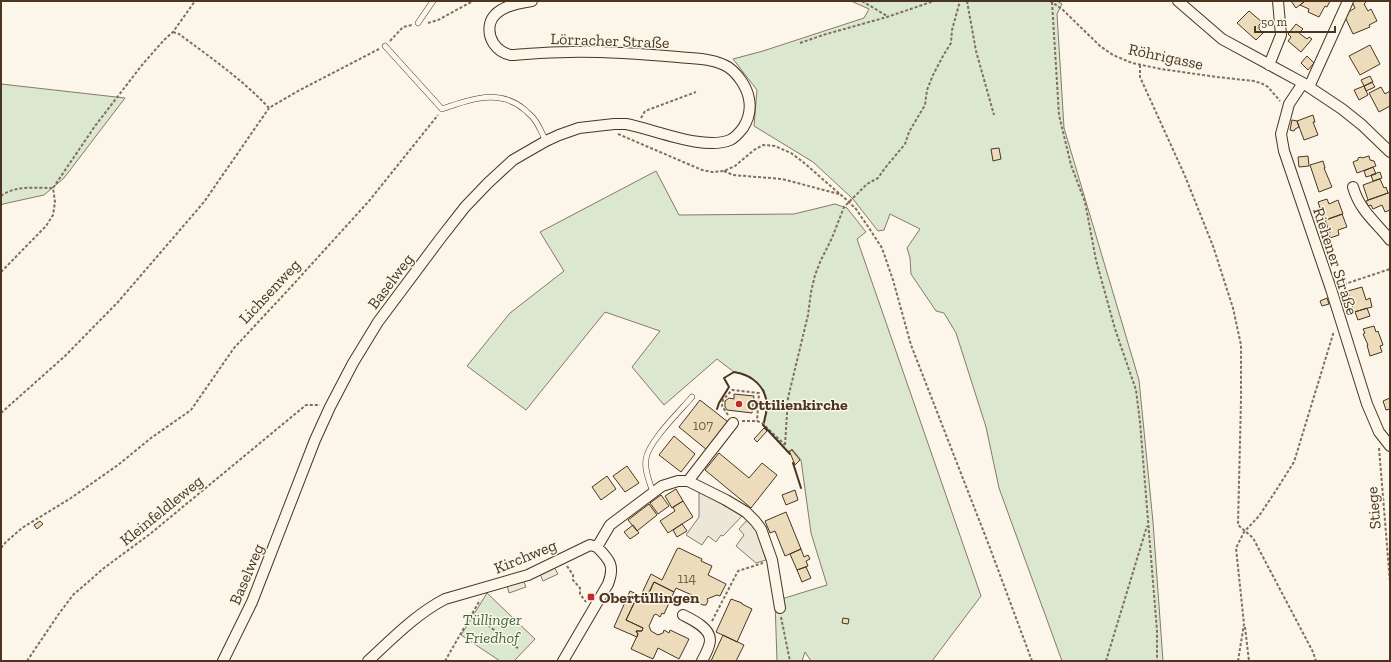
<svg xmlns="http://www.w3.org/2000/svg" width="1391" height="662" viewBox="0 0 1391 662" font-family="'Zilla Slab',serif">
<rect width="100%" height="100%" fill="#fbf6e9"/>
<path fill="#dce7d0" stroke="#887966" d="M851,1h206l5,3 -5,10 7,114 75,252 14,142 10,139h-101l-63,-173 -13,-61 -30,-94 -12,-20 -8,-2 -25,-37 -1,-16 -3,-10 13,-19 -30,-15 -6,16 -6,1 -25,-32 -40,-37 -59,-36 3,-36 -24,-31 30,-8 101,-33 5,-9z
M1,84l124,14 -61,80 -20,17 -41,9 -2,1z
M656,171l23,44 115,-1 41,-10 12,4 19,24 -9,7 124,357 -49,65h-121l-6,-9 -3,9h-25l-2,-60 52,-16 -16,-52 -10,-73 -9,-11 -4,3 -24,-26 3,-20 -3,-16 -13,-13 -7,-3 -10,-2 -17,-13 -53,46 -32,-38 28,-36 -55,-19 -79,98 -59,-44 43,-53 54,-42 -24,-39z
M487,593l48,46 -21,22h-14l-39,-26z"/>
<path fill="#ede7d9" stroke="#887966" d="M699,491l43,25 -19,20 -2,-1 -5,7 -8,-6 -6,9 -16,-10 13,-18z
M748,519l9,11 9,30 -10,3 -20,-17 8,-11 -5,-6z
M554,567l4,7 -15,7 -3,-7z
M523,580l3,7 -17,6 -2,-8z"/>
<path fill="#ecdcbc" stroke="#4a3520" d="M1291,1h14l-9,7z
M1305,1h25l-3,6 -2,-1 -6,11 -11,-5 1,-3 -9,-4z
M1353,1h13v1l-2,2 4,7 3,-2 6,12 -8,4 1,2 -17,7 -8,-17 3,-2 -1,-2 8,-5 -3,-6z
M1249,11l13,11 -3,3v4l4,4 -7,7 -19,-17z
M1296,24l7,5 -4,4 8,6 2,-2 3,2 -11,13 -13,-11 3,-4 -3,-3z
M1370,45l10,19 -20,11 -11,-19z
M1307,56l7,7 -6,7 -7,-7z
M1370,76l3,6 -9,4 -3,-6z
M1372,82l3,5 -9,4 -2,-5z
M1364,86l4,9 -9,5 -5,-10z
M1381,87l4,7 5,-3v15l-11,6 -10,-19z
M1313,115l2,7h-2l5,13 -14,5 -7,-19z
M1292,120l5,1 2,6 -4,2 -1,2 -4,-1z
M999,148l2,11 -8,2 -2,-12z
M1308,156l1,10 -10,1 -1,-10z
M1369,156l1,4 4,1 2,5 -19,7 -4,-11 5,-2v-2l3,-1 1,1z
M1323,161l2,7h-1l8,19 -13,5 -9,-27z
M1373,167l3,7 -10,3 -2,-6z
M1380,172l2,6 -9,3 -2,-6z
M1380,179l4,9 2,-1 2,6 -20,7 -5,-15z
M1388,193h2v17l-5,2 -3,-7 -9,4 -2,-4 -3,1 -2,-5z
M1327,199l2,5 9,-4 5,14 -17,6 -5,-13 -1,1 -2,-6z
M1342,214l5,13 -9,3 1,5 -9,3 -2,-5h2l-5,-13z
M1362,287l4,13 4,-2 2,9 -18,5 -6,-21z
M1327,298l2,6 -7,2 -2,-5z
M1367,308l3,8 -12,4 -3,-8z
M1374,326l2,6 2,-1 5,14 -3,1 2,6 -12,4 -3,-11h1l-5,-11 2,-1 -2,-4z
M734,394l20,2 -2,17 -25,-3 -2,-3v-6l4,-3 5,1z
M1390,398v11l-4,1 -3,-9z
M700,400l28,22 -21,28 -28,-23z
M764,428l3,3 -10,11 -3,-3z
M674,436l21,18 -14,18 -22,-17z
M792,450l8,10 -5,5 -4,-10 -2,-3z
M719,453l30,25 13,-15 15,12 -26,33 -46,-38z
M627,466l12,17 -14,9 -12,-16z
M607,476l9,13 -15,11 -9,-13z
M676,489l7,12 -11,7 -7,-12z
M795,490l3,10 -12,5 -4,-10z
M661,495l8,11 -11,8 -8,-11z
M683,501l10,16 -25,16 -8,-12 15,-10 -2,-4z
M649,504l8,11 -20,16 -9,-11z
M786,512l15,37 -16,7 -10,-25 -5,2 -5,-12z
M40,521l3,3 -6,5 -3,-4z
M682,524l5,7 -10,6 -4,-7z
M633,525l6,8 -9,6 -6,-7z
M679,548l23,11 -1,2 11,5 -4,9 18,9 -6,12 -3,-1 -10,4 1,2 -2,4h-3l-7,-3 -2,-6 -18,-8 -2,4 -20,-10 -8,16 -5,-3 10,-21 11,6 15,-31z
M801,549l3,8 4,-2 2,4 -4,2 2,5 -11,4 -7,-16z
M806,567l5,11 -9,4 -5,-12z
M654,582l20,10 -10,22 -2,-1 -2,4 -4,-3 -2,1 -5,11 2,5 7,4 5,-2 1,-3 5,3 1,-3 19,9 -10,20 -21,-11 -5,11 -22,-10 7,-15 -2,-3h6l1,-3 -17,-8 10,-21 9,4z
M630,591l17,8 -2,4 -9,-4 -10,21 17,8 -1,3h-6l2,3 -1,3 -23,-10z
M731,599l11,4v1l10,5 -15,33 -21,-10z
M843,618l6,1 -1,5 -6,-1z
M723,635l21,10 -8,16h-25z"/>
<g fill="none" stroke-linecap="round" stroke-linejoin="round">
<defs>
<path id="service" d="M418,23l15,-22
M385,46l57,63c28,-10 58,-21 83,1 3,3 7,6 9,9 5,6 8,15 12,22
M653,493c-3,-11 -9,-22 -7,-34 2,-17 34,-48 46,-62"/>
<path id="minor" d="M1178,1l44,38 81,44 39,26 20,16 28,27
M1269,65l12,-30 -3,-34
M1303,83l-14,21 -8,30 3,17 47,138 36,115 12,28 11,14
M1309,87l39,-86
M1353,187c7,24 22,34 37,53
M688,481l45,-58
M597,547l13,-22 52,-39 16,-5h10l38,19 20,12 9,9 6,8 11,31 8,48
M683,615c10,5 27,13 27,25 0,7 -5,15 -8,21
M223,661l29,-59 63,-162 15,-33 23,-44 25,-41 62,-83 25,-32 23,-24 25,-23 33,-19 13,-6 20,-7 35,-4h12c28,5 77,27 104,16 5,-2 9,-7 13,-12 5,-8 8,-19 6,-29 -2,-12 -11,-25 -21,-32 -15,-9 -34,-8 -50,-10 -36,-3 -73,-6 -109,-5 -14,0 -29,1 -43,2 -4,0 -10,1 -15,1 -15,-3 -24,-17 -21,-31 4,-17 28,-21 42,-23
M368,661c24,-22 48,-47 77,-62l83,-24 62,-30 7,2
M563,661l45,-77c7,-18 2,-24 -11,-37"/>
</defs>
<use href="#service" stroke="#4a3520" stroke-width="6"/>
<use href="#minor" stroke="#4a3520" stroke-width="12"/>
<path stroke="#7f6f5c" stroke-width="2" stroke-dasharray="3 2" stroke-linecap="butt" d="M862,1l25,15
M967,1l9,50 18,64
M1050,1l12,8 38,37 13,9 19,8 29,6 56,8 37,4 9,3 5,3 12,14
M1052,2l7,113 12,50 14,37 11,58 19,69 21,61 4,32 17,209v30
M428,23l10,-3 35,-19
M173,32l6,2c31,23 64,46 90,74l29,-17 81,-42
M390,41l13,-14 9,-2
M800,43l23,-8 64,-18 47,-16
M1140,65v12l45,99 28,70 20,62 8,37v55l-3,125 15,13 60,114 3,9
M641,118l4,-7 51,-19
M618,134l84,36 10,2 12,-1 11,-5 19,-16 9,-5 12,1 16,7 12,9 46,40 7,7 13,19 13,20 11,32 18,65 79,203 42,113
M724,171l9,4 49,4 57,15
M1,196c14,-11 35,-8 52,-8
M1,272l45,-46 7,-11 2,-13 -2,-14 42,-62 47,-61 22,-25 9,-8 22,-31
M1339,286l51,-17
M1,413l64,-57 53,-54 86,-100 65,-94
M728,415l-6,-9 1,-6 9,-10 27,3 -2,28
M742,421h15l5,2 23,22
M785,445l3,-47 20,-83 3,-23 4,-17 6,-15 11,-22 12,-31 23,-23 11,-6 7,-10 20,-24 4,-12 16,-27 2,-15 6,-15 10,-19 8,-13 1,-13 8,-29
M1379,448l11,134
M1,548l5,-6 16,-14 49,-30 47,-33 33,-27 40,-28 43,-62 56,-60 79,-87 69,-86
M567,566l6,9v5l7,8v6l6,8
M472,613l47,36
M781,617l9,44
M712,621l26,-50 25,-8
M1245,627l4,34
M27,661l31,-46 15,-20 31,-27 46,-34 156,-129h14
M445,661l35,-61
M1106,661l41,-135
M1238,661l6,-37 -8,-76 8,-16 15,-16 16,-24 19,-30 40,-131"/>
<use href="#service" stroke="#fbf6e9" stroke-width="5"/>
<use href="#minor" stroke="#fbf6e9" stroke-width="10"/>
<path stroke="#4a3520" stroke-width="1" stroke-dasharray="5 2" stroke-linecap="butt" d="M493,661h2"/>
<path stroke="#4a3520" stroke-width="2" d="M717,409l2,-6 10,-16 -5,-9 10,-6c18,3 32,14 33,34 0,5 -2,11 -3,16
M763,425l27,29
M793,463l8,25"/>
</g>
<g fill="#c62828" stroke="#fbf6e9" stroke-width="1.5">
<circle cx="739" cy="404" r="4"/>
<rect x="587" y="593" width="8" height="8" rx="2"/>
</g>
<g text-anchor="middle" stroke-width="3" stroke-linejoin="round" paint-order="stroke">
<g font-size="14" fill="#725f47">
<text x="703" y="430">107</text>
<text x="687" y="583">114</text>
</g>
<g font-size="16" fill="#4a3520" stroke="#fbf6e9">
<text transform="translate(610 40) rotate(2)" y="6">Lörracher Straße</text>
<text transform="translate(1166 56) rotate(12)" y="6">Röhrigasse</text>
<text transform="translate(1336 261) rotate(72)" y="6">Riehener Straße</text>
<text transform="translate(390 281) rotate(-53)" y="6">Baselweg</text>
<text transform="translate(269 291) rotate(-47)" y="6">Lichsenweg</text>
<text transform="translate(1373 508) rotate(-95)" y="6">Stiege</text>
<text transform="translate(161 510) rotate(-39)" y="6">Kleinfeldleweg</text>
<text transform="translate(525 556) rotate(-22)" y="6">Kirchweg</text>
<text transform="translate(246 574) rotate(-67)" y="6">Baselweg</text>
</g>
<g font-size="16" font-weight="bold" fill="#4a3520" stroke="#fbf6e9" text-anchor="start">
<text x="747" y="410">Ottilienkirche</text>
<text x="599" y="603">Obertüllingen</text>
</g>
<g font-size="16" font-style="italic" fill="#436837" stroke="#fbf6e9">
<text x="492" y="625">Tüllinger<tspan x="492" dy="18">Friedhof</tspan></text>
</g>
</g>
<rect width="1391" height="662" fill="none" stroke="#4a3520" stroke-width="4"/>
<path d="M1255 26v6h80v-6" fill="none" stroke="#4a3520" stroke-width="2"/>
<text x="1261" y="26" font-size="12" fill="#4a3520" stroke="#fbf6e9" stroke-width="3" paint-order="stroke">50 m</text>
</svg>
